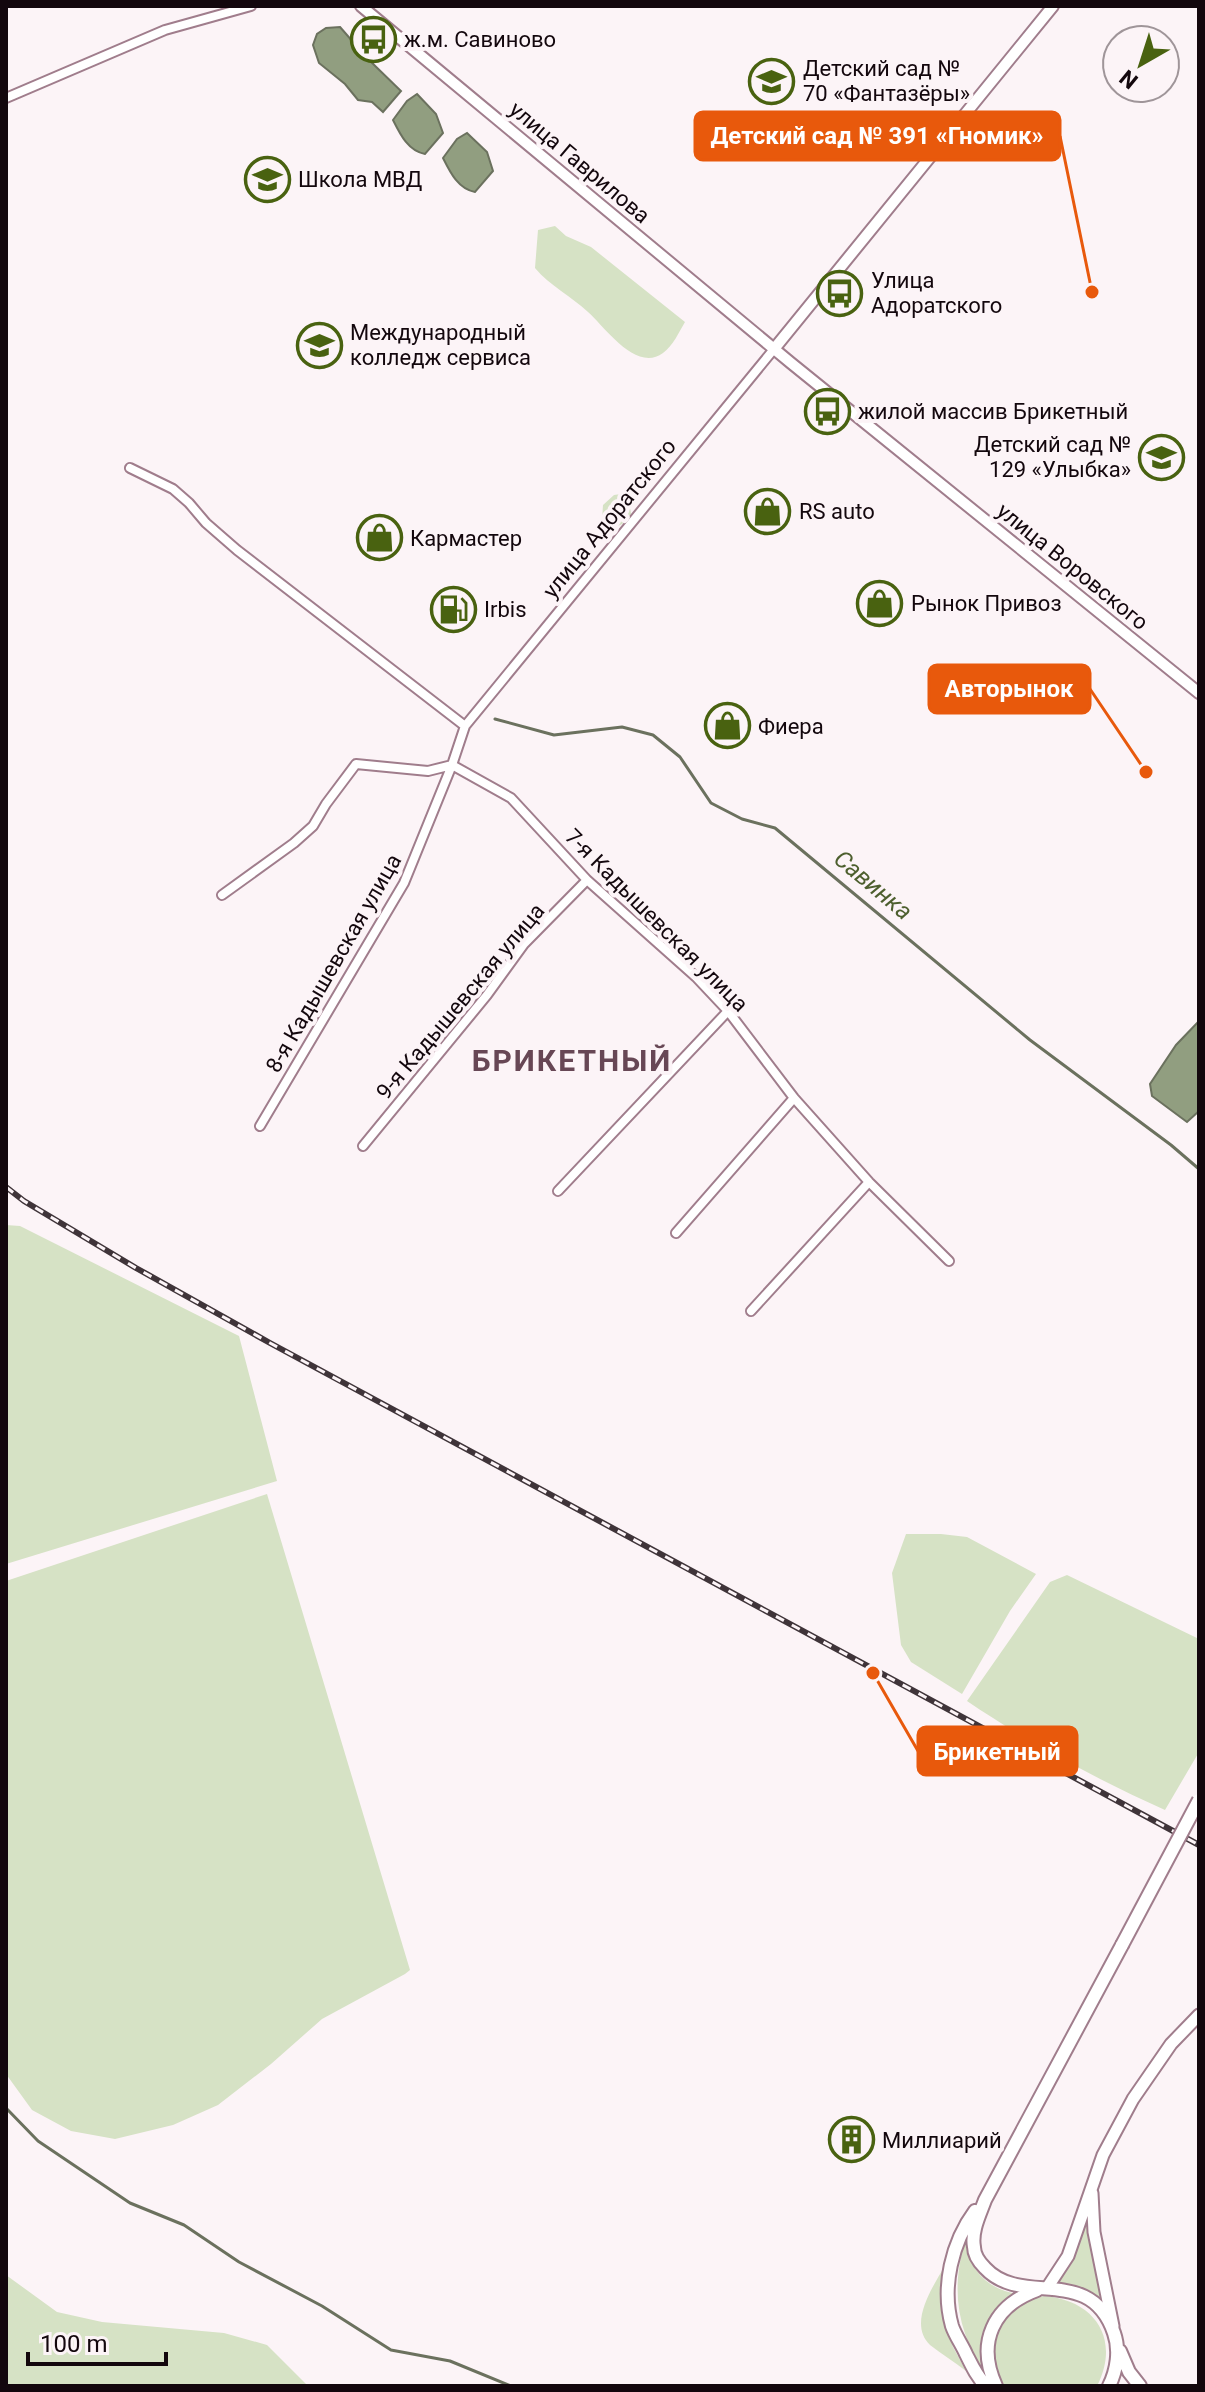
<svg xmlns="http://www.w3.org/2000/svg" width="1205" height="2392" viewBox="0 0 1205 2392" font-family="Roboto,sans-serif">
<rect width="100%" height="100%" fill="#fcf4f7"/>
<path fill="#d6e2c5" d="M555,226l11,10 25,11 94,75c-6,10 -12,24 -22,31 -27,20 -58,-26 -75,-41 -17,-16 -38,-26 -53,-44l3,-38z
M621,494l8,4 2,16c-7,12 -17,17 -29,6l1,-15 11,-10z
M6,1225l14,1 219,110 38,145 -271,83z
M267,1494l143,476 -5,4 -83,45 -51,45 -53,41 -45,20 -58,14 -44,-8 -39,-21 -26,-36v-493z
M906,1534h35l26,3 69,37 -26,37 -48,83 -51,-32 -10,-17 -9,-72z
M1067,1575l132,64v113l-34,58c-69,-31 -136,-67 -198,-109l83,-119z
M1085,2219l18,86c-14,-13 -28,-19 -46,-23 18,-15 23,-41 28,-63z
M965,2241c5,30 23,49 54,53l-16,12 -16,71c-29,-44 -37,-84 -22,-136z
M946,2264l1,62 6,21 13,24c-11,-9 -25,-17 -36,-26 -23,-22 4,-60 16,-81z
M6,2275l51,37 45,10 122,11 43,12 41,41h-302z
M1044,2296c51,4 77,43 53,90h-93c-20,-28 -10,-68 21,-84 6,-3 13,-4 19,-6z"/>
<path fill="#919e80" stroke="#6b715e" stroke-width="2" d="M340,27l27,31 34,33 -18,21 -11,-10 -14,-2 -13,-16 -26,-21 -6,-18 4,-11 9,-6z
M417,94l19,20 7,19 -18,21c-17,-3 -25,-20 -32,-34l14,-19z
M467,133l20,19 6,19 -18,21c-17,-3 -25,-20 -32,-34l14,-19z
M1199,1021v90l-12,11 -35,-26 -2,-12 26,-39z"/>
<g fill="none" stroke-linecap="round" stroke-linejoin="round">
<path stroke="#6b715e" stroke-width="3" d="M495,719l59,16 68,-8 31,8 27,22 31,46 31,16 33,9 255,212 141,105 28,24
M6,2108l32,33 92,62 54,22 55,37 83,44 69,44 59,11 61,25"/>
<defs>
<path id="minor" d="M6,98l159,-68 86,-24
M130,468l43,21 16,14 17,20 31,27 228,176
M222,895l72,-52 19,-17 13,-22 30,-40 72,7 24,-6 59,33 76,82 109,97 32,34 66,87 75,84 80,79
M260,1126l144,-243 48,-118 13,-39 309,-377
M363,1146l124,-151 37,-51 63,-64
M558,1191l170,-180
M676,1233l118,-135
M751,1311l118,-129"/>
<path id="tertiary" d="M361,6l430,357 408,330
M774,349l279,-343"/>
<path id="secondary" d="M1092,2193l2,39 19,94
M1047,2288l21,-32 35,-101 30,-56 38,-55 28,-29"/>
<path id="primary" d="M975,2211c-23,31 -34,76 -23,115 3,9 10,19 14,28 6,12 11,23 20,32
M1120,2351l9,21 11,14
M996,2386c-20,-43 -3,-80 41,-96
M1109,2386c8,-16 11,-36 5,-53 -24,-70 -92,-25 -129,-65 -5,-5 -11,-13 -11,-21 -3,-16 6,-33 11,-47l137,-255"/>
</defs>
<use href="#minor" stroke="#a07d8c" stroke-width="12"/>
<use href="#tertiary" stroke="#a07d8c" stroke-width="14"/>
<use href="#secondary" stroke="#a07d8c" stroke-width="15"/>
<use href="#primary" stroke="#a07d8c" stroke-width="16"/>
<use href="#minor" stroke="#fff" stroke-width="8"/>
<use href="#tertiary" stroke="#fff" stroke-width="10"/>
<use href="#secondary" stroke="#fff" stroke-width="11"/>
<use href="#primary" stroke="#fff" stroke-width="12"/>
<defs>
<path id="rail" d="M6,1187l18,14 112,67 134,75 929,502"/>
</defs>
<use href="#rail" stroke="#3f3439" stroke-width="6"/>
<use href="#rail" stroke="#fcf4f7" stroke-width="3" stroke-dasharray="9" stroke-linecap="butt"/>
<defs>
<path id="primary-bridge" d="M1122,1945l77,-145"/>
</defs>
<use href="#primary-bridge" stroke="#a07d8c" stroke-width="16" stroke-linecap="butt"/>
<use href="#primary-bridge" stroke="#fff" stroke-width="12"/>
</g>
<defs>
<symbol id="bus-ring" viewBox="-11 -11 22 22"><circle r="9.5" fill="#fcf4f7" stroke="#496210" stroke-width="1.5"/><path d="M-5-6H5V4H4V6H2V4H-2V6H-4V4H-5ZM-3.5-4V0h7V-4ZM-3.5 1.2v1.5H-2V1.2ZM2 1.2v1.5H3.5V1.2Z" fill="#496210"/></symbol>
<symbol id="school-ring" viewBox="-11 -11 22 22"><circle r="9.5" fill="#fcf4f7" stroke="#496210" stroke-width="1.5"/><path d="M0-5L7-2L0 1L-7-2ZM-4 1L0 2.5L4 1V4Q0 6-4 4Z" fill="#496210"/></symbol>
<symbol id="university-ring" viewBox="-11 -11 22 22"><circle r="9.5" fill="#fcf4f7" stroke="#496210" stroke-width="1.5"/><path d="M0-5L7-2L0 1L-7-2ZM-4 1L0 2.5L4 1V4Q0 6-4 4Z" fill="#496210"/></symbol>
<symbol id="shop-ring" viewBox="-11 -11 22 22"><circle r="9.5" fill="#fcf4f7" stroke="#496210" stroke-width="1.5"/><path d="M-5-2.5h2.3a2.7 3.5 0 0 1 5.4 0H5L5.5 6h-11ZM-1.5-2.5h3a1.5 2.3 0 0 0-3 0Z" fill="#496210"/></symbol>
<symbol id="fuel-ring" viewBox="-11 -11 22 22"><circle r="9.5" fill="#fcf4f7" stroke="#496210" stroke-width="1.5"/><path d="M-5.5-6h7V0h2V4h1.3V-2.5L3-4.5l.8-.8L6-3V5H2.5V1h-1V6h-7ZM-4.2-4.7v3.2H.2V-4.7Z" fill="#496210"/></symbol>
<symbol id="building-ring" viewBox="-11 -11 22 22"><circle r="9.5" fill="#fcf4f7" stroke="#496210" stroke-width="1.5"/><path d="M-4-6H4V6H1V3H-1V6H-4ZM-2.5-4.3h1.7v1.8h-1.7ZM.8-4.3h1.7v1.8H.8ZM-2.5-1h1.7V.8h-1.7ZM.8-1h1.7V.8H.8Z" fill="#496210"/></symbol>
</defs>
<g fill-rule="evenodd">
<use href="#bus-ring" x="348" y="14" width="51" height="51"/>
<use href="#school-ring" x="746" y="56" width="51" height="51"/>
<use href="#university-ring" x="242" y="154" width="51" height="51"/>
<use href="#bus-ring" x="814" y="268" width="51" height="51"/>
<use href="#university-ring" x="294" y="320" width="51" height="51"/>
<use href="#bus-ring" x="802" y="386" width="51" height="51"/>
<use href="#school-ring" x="1136" y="432" width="51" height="51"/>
<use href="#shop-ring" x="742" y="486" width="51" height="51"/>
<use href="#shop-ring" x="354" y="512" width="51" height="51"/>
<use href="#shop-ring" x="854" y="578" width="51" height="51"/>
<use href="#fuel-ring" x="428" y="584" width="51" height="51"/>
<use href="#shop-ring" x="702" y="700" width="51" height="51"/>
<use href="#building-ring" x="826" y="2114" width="51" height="51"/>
</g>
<g text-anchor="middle" stroke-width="8" stroke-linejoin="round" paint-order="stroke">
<g font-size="22" fill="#13070d" stroke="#fcf4f7" text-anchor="start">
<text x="404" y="47">ж.м. Савиново</text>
<text x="803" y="76">Детский сад №<tspan x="803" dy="25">70 «Фантазёры»</tspan></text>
<text x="298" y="187">Школа МВД</text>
<text x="871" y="288">Улица<tspan x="871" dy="25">Адоратского</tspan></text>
<text x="350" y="340">Международный<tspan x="350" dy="25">колледж сервиса</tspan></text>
<text x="858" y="419">жилой массив Брикетный</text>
<text x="1131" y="452" text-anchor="end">Детский сад №<tspan x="1131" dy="25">129 «Улыбка»</tspan></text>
<text x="799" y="519">RS auto</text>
<text x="410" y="546">Кармастер</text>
<text x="911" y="611">Рынок Привоз</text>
<text x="484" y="617">Irbis</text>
<text x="758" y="734">Фиера</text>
<text x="882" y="2148">Миллиарий</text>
</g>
<g font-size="22" fill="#13070d" stroke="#fcf4f7">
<text transform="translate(580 162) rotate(40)" y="8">улица Гаврилова</text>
<text transform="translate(609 518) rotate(-51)" y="8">улица Адоратского</text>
<text transform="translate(1073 566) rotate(39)" y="8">улица Воровского</text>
<text transform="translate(657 920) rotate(45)" y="8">7-я Кадышевская улица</text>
<text transform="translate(333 963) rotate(-60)" y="8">8-я Кадышевская улица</text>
<text transform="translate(460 1001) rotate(-50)" y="8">9-я Кадышевская улица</text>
</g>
<g font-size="24" font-style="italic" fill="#4d5f2e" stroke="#fcf4f7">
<text transform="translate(873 885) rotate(40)" y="8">Савинка</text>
</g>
<g font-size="30" font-weight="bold" letter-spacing="2" fill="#674755" stroke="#fcf4f7">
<text x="572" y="1071">БРИКЕТНЫЙ</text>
</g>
</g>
<path fill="none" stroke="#e8590c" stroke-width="3" d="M1092 292L1060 136M1146 772L1090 689M873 1673L918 1751"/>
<g fill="#e8590c" stroke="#fcf4f7" stroke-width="3">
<circle cx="1092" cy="292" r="8"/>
<circle cx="1146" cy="772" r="8"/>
<circle cx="873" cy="1673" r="8"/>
</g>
<g fill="#e8590c" stroke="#e8590c" stroke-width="3">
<rect x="695" y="112" width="365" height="48" rx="8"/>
<rect x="929" y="665" width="161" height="48" rx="8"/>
<rect x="918" y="1727" width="159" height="48" rx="8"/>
</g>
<g font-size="24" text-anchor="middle" font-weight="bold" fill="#fff">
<text x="877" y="144">Детский сад № 391 «Гномик»</text>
<text x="1009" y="697">Авторынок</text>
<text x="997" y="1760">Брикетный</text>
</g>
<rect width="1205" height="2392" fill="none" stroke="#13070d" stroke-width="16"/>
<g transform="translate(1141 64) rotate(219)"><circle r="38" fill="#fcf4f7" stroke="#9f9599" stroke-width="2"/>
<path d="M0-6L14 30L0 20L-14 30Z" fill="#496210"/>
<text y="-12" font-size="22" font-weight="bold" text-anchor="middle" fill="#13070d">N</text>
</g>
<path d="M28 2352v12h138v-12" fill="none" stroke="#13070d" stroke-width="4"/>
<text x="40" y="2352" font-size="24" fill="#13070d" stroke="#fcf4f7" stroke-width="6" paint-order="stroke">100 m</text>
</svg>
